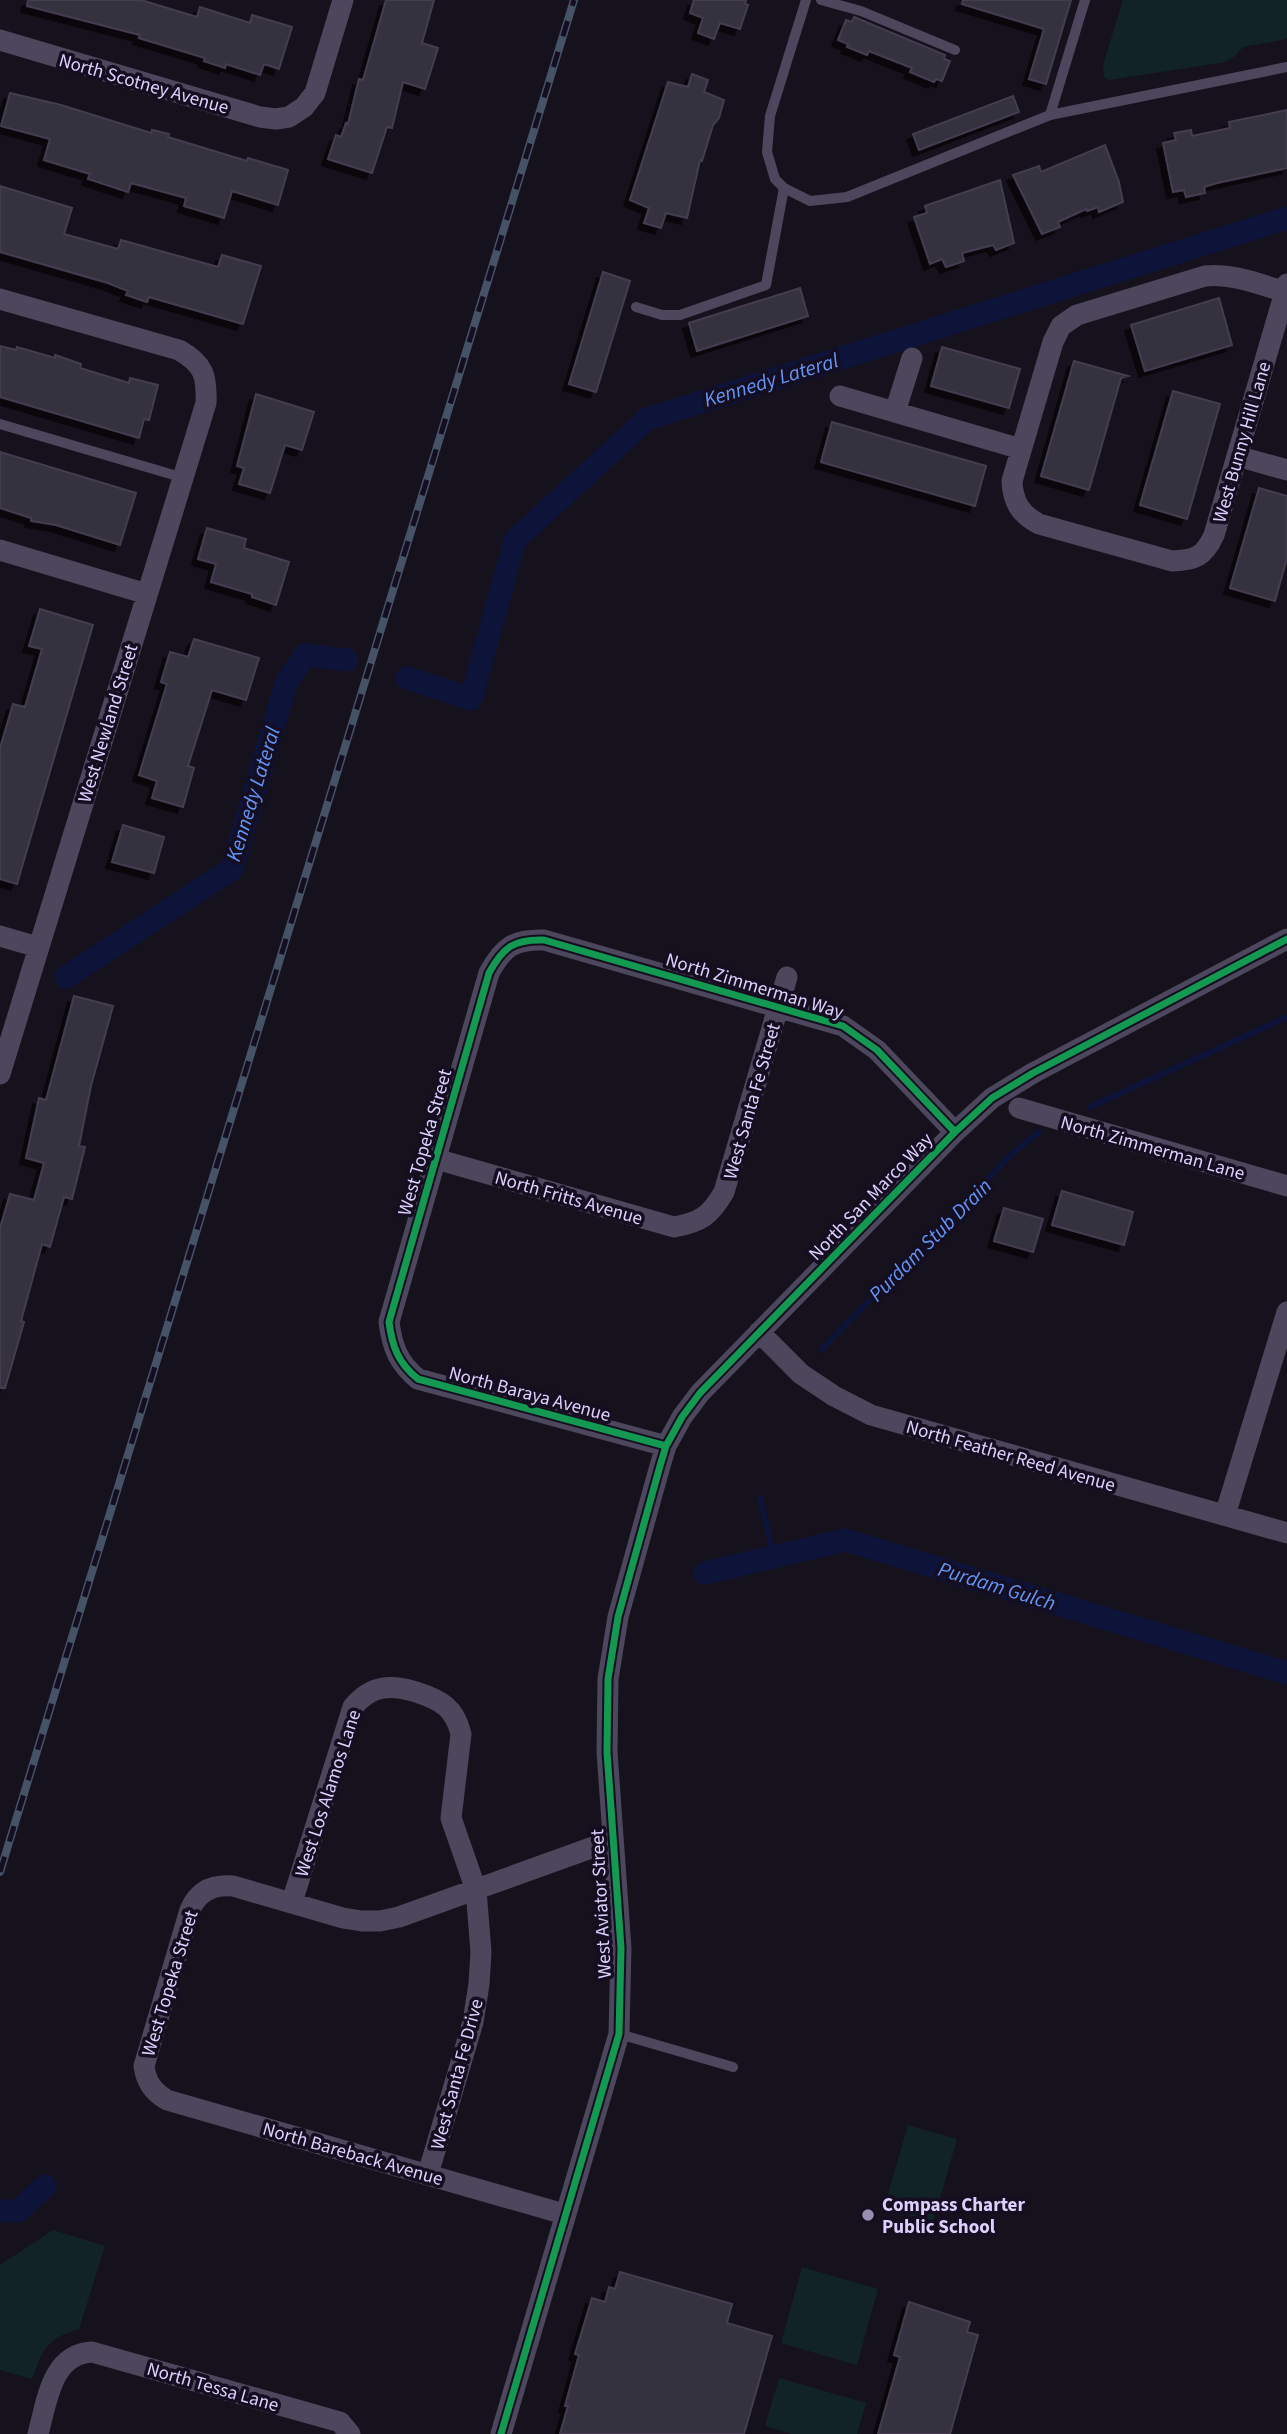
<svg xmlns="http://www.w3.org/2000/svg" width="1287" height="2434" viewBox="0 0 1287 2434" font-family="'Source Sans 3',sans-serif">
<defs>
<filter id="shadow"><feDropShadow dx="-6" dy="6" stdDeviation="0" flood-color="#0009"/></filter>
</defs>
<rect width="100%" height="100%" fill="#16121d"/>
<path fill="#122328" d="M1123,0h164v39l-44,8 -9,10 -9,5 -116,18 -5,-3 -1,-12z
M908,2125l49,14 -24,83 -49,-14z
M53,2230l52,16 -26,83c-32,9 -36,20 -47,50l-32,-9v-105z
M802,2267l76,22 -21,76 -76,-22z
M779,2378l87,25 -9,31h-65l-27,-8z"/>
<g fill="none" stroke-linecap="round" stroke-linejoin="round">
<path stroke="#0d1339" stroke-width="6" d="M1090,1107l197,-90
M822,1349l190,-195 27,-22
M760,1498l14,59"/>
<path stroke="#0d1339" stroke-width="23" d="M407,678l64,21 44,-159 132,-121 640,-201
M66,977l166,-108 54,-186 19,-28 42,5
M705,1573l140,-33 442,133
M0,2211h18l27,-25"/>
</g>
<path fill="#36303f" stroke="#443c50" stroke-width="2" filter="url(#shadow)" d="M28,0h113l56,17 3,-10 50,16 2,-8 40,12 -13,42 -15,-5 -4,11 -34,-11 -1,4 -21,-7 1,-3 -66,-20 1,-3 -113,-29z
M386,0h48l-12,43 16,5 -13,41 -22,-7 -11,46 -5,-1 -15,46 -44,-14 8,-24 5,2 5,-14 2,1 11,-45 4,1z
M694,0h52l-1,4 3,1 -8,24 -20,-6 -6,16 -16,-6 5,-15 -13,-5z
M963,0h108l-25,84 -17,-5 15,-50 -82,-25z
M854,17l91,38 -1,4 6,2 -8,20 -6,-2 -2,3 -24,-10 2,-4 -43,-17 -2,4 -20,-8 1,-3 -10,-4 8,-20 6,2z
M692,74l16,6 -4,12 20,8 -5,18 -6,7 -11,36 -2,-1 -13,58 -21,-5 -5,15 -17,-5 5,-15 -19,-8 38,-118 20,5z
M10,93l51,12 90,28 1,-3 17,4 -1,3 79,24 1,-3 40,12 -10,35 -46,-14 -8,27 -40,-12 2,-8 -55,-15 -3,9 -40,-13 2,-5 -46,-14 6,-21 -49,-13z
M1013,96l6,16 -100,38 -6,-16z
M1287,110v58l-70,15 -13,4 1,6 -19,4 -2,-7 -11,2 -10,-49 13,-3 -2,-7 17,-3 1,6 38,-8 -1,-6z
M1105,145l14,37 4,20 -24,10 -1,-5 -11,4 -1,-2 -28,13 2,5 -18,7 -29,-59 26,-9 2,6z
M1000,180l14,63 -18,7 -3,-5 -31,8 2,8 -18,6 -4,-8 -12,5 -16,-47 13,-4 -2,-7z
M0,186l72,22 -8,26 54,15 3,-9 97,27 4,-12 39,11 -18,58 -94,-27 -2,5 -21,-7 2,-4 -20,-8 -108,-31z
M603,272l27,9 -34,111 -27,-8z
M800,288l8,28 -111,35 -8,-28z
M1219,298l13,47 -87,26 -14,-46z
M0,346l16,4 1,-3 38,11v-3l26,9 -1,4 49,15 1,-5 28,7 -9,35 -5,-1 -5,19 -139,-41z
M942,347l78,22 -11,39 -78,-22z
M1074,361l54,15 -7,2 -32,112 -48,-14z
M1173,391l47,13 -33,115 -47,-14z
M256,394l58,18 -12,38 -17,-5 -15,48 -31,-9 5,-16 -7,-2z
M832,422l154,44 -11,40 -154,-44z
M0,452l136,41 -16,52 -64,-20 -25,-4v-3l-31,-10z
M1259,488l28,8v62l-12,43 -45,-13z
M207,528l39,11 -2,9 45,14 -13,43 -24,-8v-3l-41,-12 5,-18 -18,-5z
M40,609l53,16 -76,259 -17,-5v-131l13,-44 12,3 17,-58 -13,-3z
M194,639l65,19 -13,42 -34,-10 -24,76 6,2 -11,39 -31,-9 5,-17 -18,-6 28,-91 -6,-2 9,-30 18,5z
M123,825l41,12 -10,36 -42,-11z
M74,996l39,10 -22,80 -12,60 6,1 -13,52 -8,-2 -14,50 -8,-3 -21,77 3,1 -19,66h-5v-160l10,-34 24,6 10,-37 -18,-5 13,-60 7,2z
M1062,1191l71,21 -9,33 -72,-20z
M1004,1208l39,11 -10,33 -39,-11z
M620,2272l112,32 -5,19 45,13 -28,98h-184l8,-28h-3l14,-51 -4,-1 17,-56 13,4 4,-15 6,2z
M909,2302l61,20 -3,10 11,3 -28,99h-72l22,-77 -6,-2z"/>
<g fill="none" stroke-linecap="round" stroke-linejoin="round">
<path stroke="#4c475d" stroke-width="10" d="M806,0l-36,116 -3,36 8,27 9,9 26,13 37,-4 203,-82 237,-48
M821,0l40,11 94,39
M1050,115l35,-115
M636,307l26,8h18l86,-30 18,-97
M0,424l184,54
M619,2034l114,33"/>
<path stroke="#4c475d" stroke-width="21" d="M0,40l260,77 16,2 13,-2 15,-10 11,-14 28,-93
M1285,292c-26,-8 -53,-19 -80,-16l-128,39 -16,11 -8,16 -41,139c1,21 8,33 27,43l133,37c23,-1 32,-4 42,-26l71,-243 2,-8
M0,299l179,51c25,14 28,26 27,53l-206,671
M840,396l181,53
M895,412l17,-54
M1237,456l50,14
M0,550l147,44
M0,936l38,11
M1019,1108l268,78
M436,1159l238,68c27,-5 36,-11 50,-35l63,-215
M759,1332l42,42 33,22 37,19 416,118
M666,1446l-248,-67c-20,-16 -26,-33 -29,-57l100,-349c14,-26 25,-34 55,-33l299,86 34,24 78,82
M1225,1515l62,-203
M292,1902l61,-195c18,-22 38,-23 63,-15 25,8 39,16 45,42l-10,84 25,72 5,62 -2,32 -6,38 -45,152
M564,2214l-397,-114c-14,-8 -21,-18 -23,-34l46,-156c8,-19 23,-26 43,-24l110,32 19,3h18l19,-4 214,-77
M38,2434c9,-32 13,-80 54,-82l248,70 10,12
M501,2434l118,-400 2,-86 -14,-196 1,-73 10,-62 42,-151 6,-20 16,-29 18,-24 255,-261 37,-34 41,-25 254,-134"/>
<defs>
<path id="rail" d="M0,1872l574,-1872"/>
</defs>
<use href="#rail" stroke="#465367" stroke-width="8"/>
<use href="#rail" stroke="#150e21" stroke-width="5" stroke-dasharray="16" stroke-linecap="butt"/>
<defs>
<path id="cycleway" d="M666,1446l-248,-67c-20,-16 -26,-33 -29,-57l100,-349c14,-26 25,-34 55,-33l299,86 34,24 78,82
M501,2434l118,-400 2,-86 -14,-196 1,-73 10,-62 42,-151 6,-20 16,-29 18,-24 255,-261 37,-34 41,-25 254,-134"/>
</defs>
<use href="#cycleway" stroke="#150e21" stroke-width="11"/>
<use href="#cycleway" stroke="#139951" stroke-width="7"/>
</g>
<circle fill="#988eaf" stroke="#150e21" stroke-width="2.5" cx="868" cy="2215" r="7"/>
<g text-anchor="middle" stroke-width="7" stroke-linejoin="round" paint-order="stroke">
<g font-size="19" fill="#ded0fd" stroke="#150e21">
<text transform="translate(144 83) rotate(16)" y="7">North Scotney Avenue</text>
<text transform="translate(1241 442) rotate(-74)" y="7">West Bunny Hill Lane</text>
<text transform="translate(107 723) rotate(-73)" y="7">West Newland Street</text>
<text transform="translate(755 985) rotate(17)" y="7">North Zimmerman Way</text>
<text transform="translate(751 1101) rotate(-74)" y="7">West Santa Fe Street</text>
<text transform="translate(424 1142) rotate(-74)" y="7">West Topeka Street</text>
<text transform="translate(1153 1147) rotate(16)" y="7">North Zimmerman Lane</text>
<text transform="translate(870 1196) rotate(-46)" y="7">North San Marco Way</text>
<text transform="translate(569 1197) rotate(16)" y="7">North Fritts Avenue</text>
<text transform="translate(530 1393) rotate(15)" y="7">North Baraya Avenue</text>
<text transform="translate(1011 1455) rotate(16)" y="7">North Feather Reed Avenue</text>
<text transform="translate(327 1793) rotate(-72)" y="7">West Los Alamos Lane</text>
<text transform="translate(600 1904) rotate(-93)" y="7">West Aviator Street</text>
<text transform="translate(169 1983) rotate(-73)" y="7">West Topeka Street</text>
<text transform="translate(456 2074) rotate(-75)" y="7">West Santa Fe Drive</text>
<text transform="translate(353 2153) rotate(16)" y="7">North Bareback Avenue</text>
<text transform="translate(213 2386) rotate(16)" y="7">North Tessa Lane</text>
</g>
<g font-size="19" font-weight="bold" fill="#ded0fd" stroke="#150e21" text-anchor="start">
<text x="882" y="2211">Compass Charter<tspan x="882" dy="22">Public School</tspan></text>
</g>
<g font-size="21" font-style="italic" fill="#6395f8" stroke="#150e21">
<text transform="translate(771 380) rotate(-17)" y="7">Kennedy Lateral</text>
<text transform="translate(253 794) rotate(-73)" y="7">Kennedy Lateral</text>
<text transform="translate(930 1240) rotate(-45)" y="7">Purdam Stub Drain</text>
<text transform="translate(997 1586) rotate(17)" y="7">Purdam Gulch</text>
</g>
</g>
</svg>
